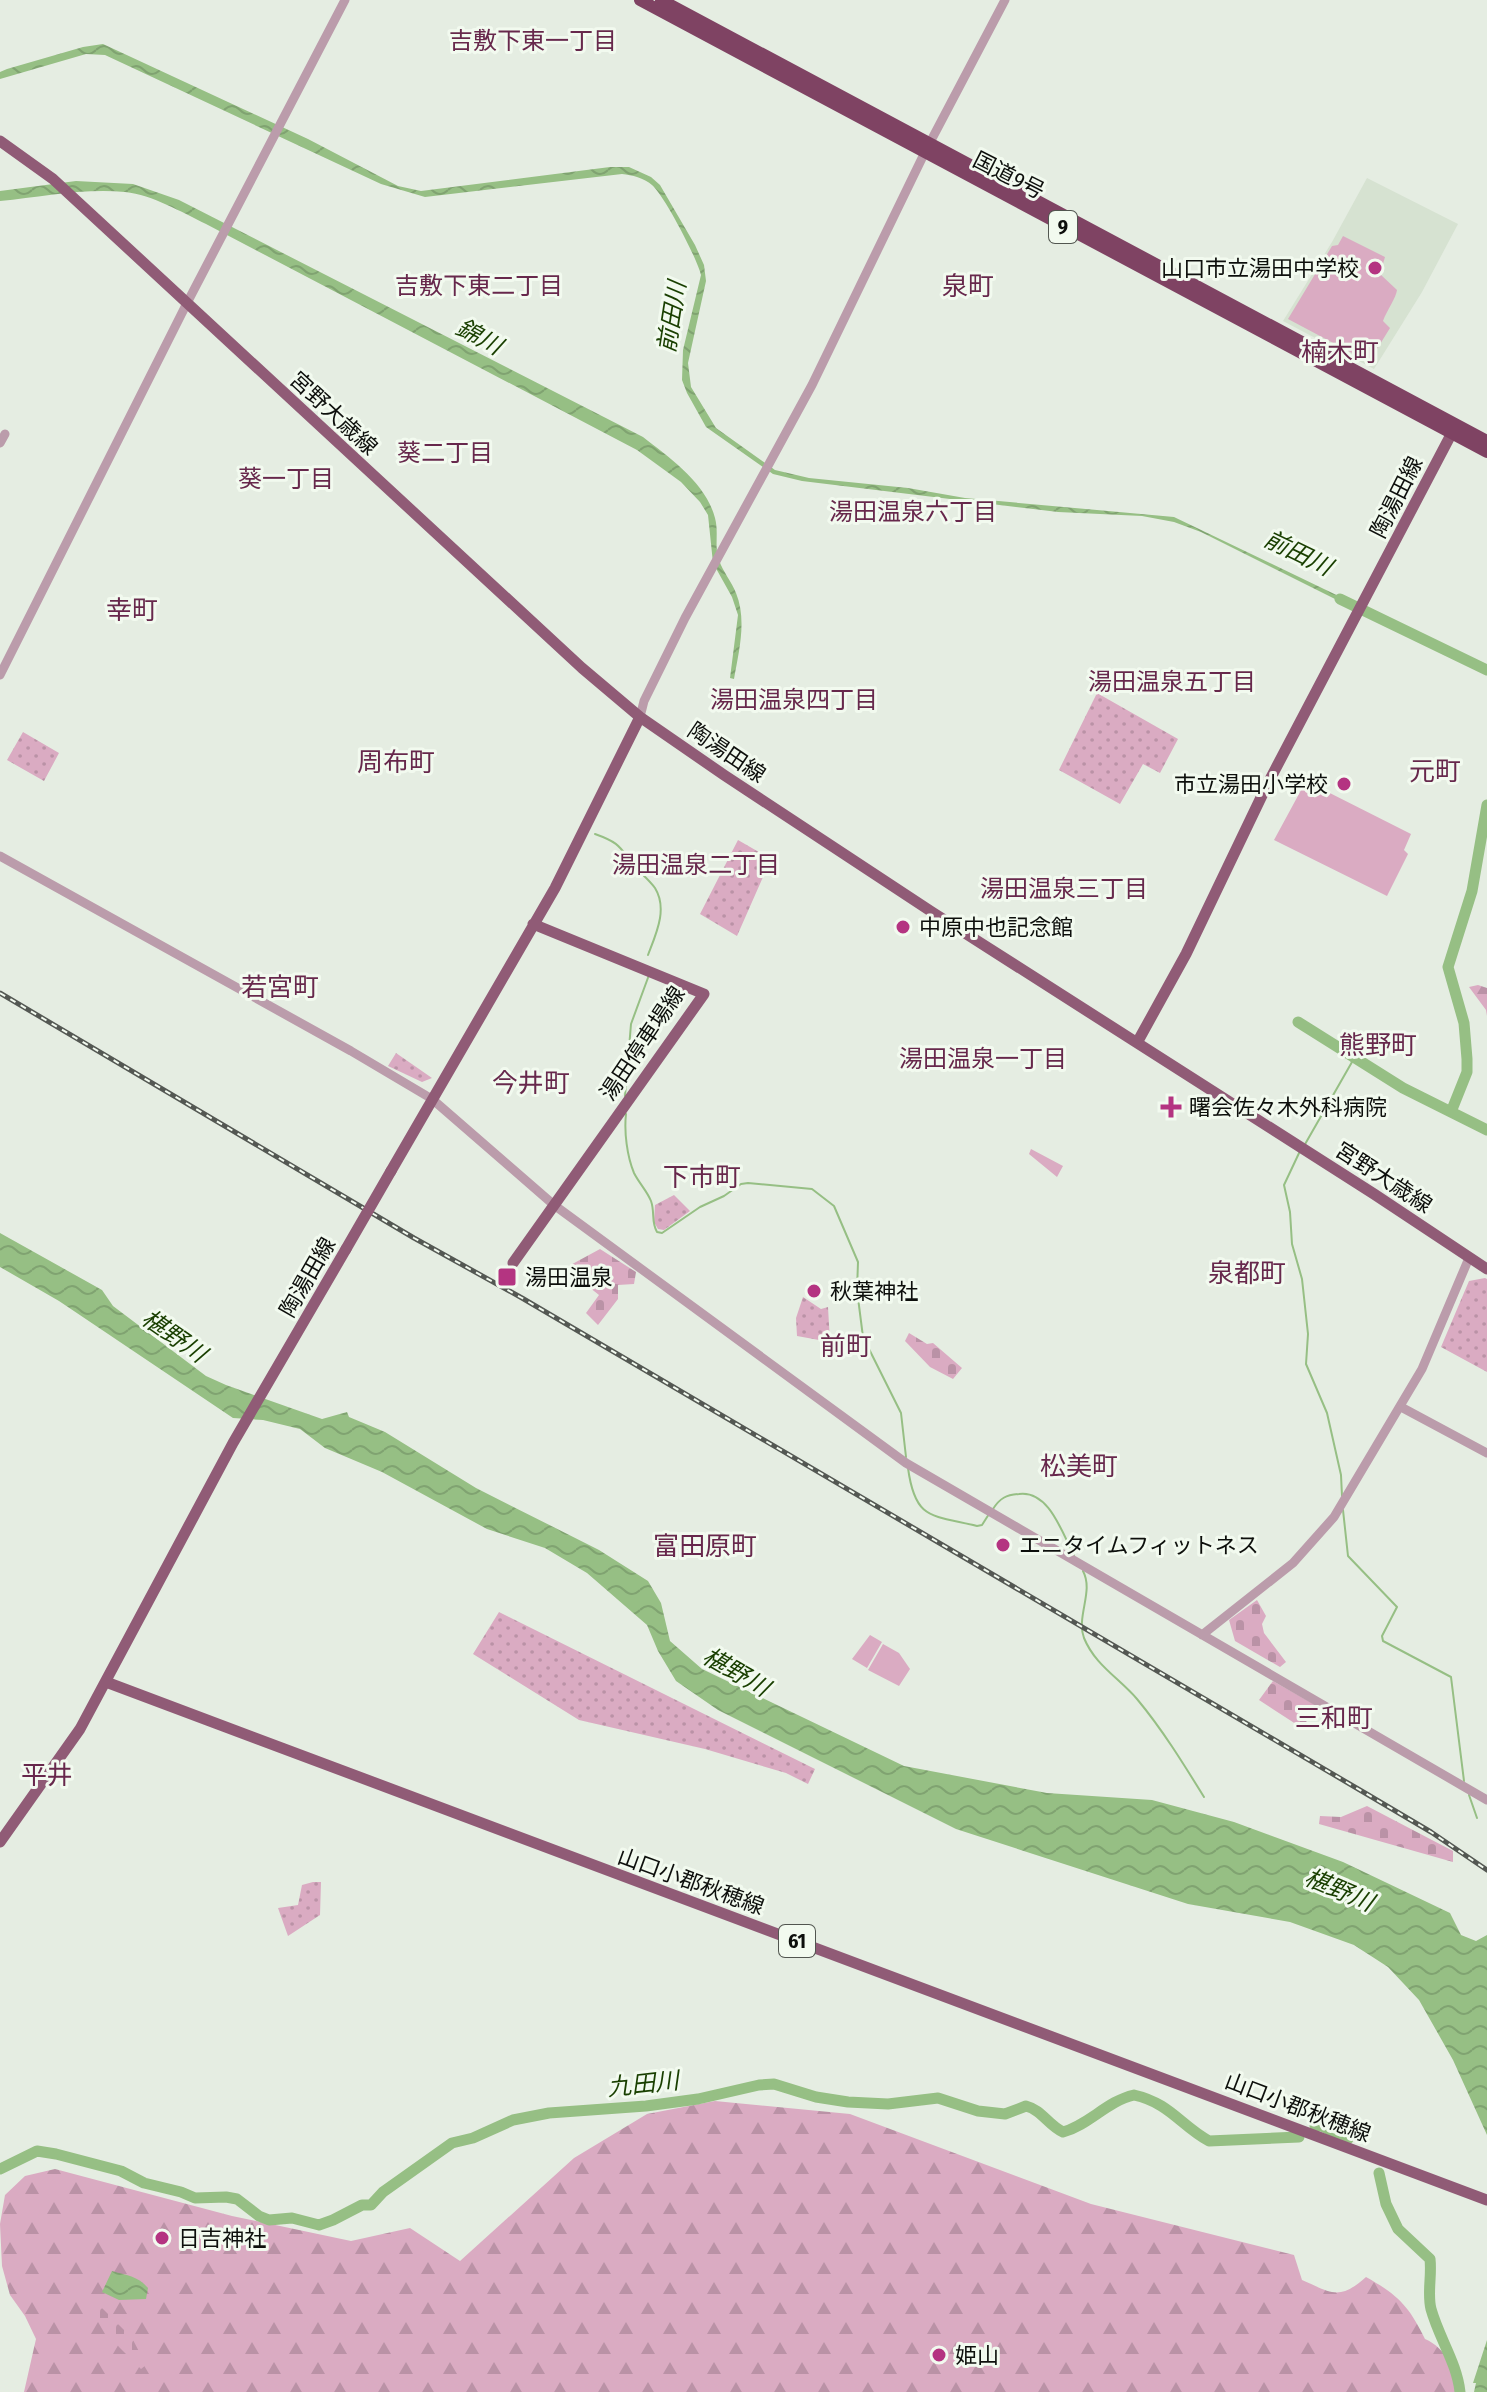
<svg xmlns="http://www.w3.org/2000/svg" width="1487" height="2392" viewBox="0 0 1487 2392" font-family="'Fira Sans Condensed','Noto Sans JP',sans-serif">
<defs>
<pattern id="grass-dots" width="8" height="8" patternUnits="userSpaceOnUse" patternTransform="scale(2)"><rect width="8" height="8" fill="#daabc2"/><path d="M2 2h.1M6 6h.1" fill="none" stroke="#ba92a6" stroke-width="1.8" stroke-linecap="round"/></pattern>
<pattern id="forest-firs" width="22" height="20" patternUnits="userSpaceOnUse" patternTransform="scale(2)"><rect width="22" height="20" fill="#daabc2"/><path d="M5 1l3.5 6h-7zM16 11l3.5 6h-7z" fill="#ba92a6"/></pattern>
<pattern id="cemetery-stones" width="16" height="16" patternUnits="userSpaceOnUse" patternTransform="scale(2)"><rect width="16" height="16" fill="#daabc2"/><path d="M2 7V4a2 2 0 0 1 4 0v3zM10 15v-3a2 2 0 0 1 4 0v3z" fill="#ba92a6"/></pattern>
<pattern id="water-waves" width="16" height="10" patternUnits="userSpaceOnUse" patternTransform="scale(2)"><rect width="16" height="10" fill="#96bf84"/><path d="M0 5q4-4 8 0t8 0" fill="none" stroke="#80a371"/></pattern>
</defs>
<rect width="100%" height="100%" fill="#e5ede2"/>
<path fill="#d6e2d1" d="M1367,178l91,46 -36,68 -48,77 -91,-48 49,-79z"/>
<path fill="url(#grass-dots)" d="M1097,693l81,46 -18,34 -17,-9 -23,40 -61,-34z
M23,732l36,21 -15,28 -37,-21z
M738,840l33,19 -34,77 -37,-22z
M396,1053l36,25 -10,4 -34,-16z
M674,1195l16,16 -26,19 -6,-1 -4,-7 1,-17z
M1485,1278l2,1v93l-46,-25 28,-66z
M803,1297l18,12 7,-2 2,35 -33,-6 -1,-18z
M499,1612l316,157 -7,15 -22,-11 -81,-24 -126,-29 -106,-66z
M313,1882h8l-1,33 -32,21 -10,-28 20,-3 4,-20z"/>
<path fill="url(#forest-firs)" d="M1478,985l9,3v28l-1,-6 -17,-23z
M715,2101l135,13 241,90 203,51 8,25c30,13 37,21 64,-3 32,18 43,29 59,62 21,9 30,31 33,53h-1434l12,-53 -11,-23 -15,-21 -8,-29 -2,-42 5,-29 20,-19 30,-7 177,47 119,25 59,-13 50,33 114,-103 73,-44z"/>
<path fill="url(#cemetery-stones)" d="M600,1249l36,23 -2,12 -16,1v14l-20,26 -12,-12 13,-18 -34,-27z
M909,1333l18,11 6,-1 29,25 -9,11 -23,-12 -25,-26z
M1257,1600l9,16 -4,8 2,9 22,29 -6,5 -45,-26 -6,-21z
M1273,1681l44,25 -15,22 -43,-28z
M1367,1806l86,45v11l-134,-38 1,-8 21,1z
M97,2303l35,35 14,27 -5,4 -22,-22 -27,-35z"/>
<path fill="#daabc2" d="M1343,236l42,21 -5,17 17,16c-1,8 -10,20 -14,31l7,7 -21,34 -81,-43 44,-73 6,-1z
M1306,781l105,53 -7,16 4,4 -21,42 -113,-56z
M1031,1149l32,17 -6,11 -28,-23z
M870,1635l12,7 -15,26 -15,-9z
M883,1644l16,9 11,16 -11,17 -31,-16z"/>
<path fill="url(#water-waves)" d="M103,44l205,95 90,47 23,5 189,-24h19l22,10 9,8 35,60 9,20 2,16 -18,82 3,24 25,41 59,42 34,8 99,10 57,10 209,19 179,86 -2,4 -150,-75 -27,-10 -32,-6 -84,-4 -256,-31 -29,-7 -67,-47 -19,-34 -5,-13 1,-30 18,-75c-4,-17 -37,-80 -49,-90 -8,-7 -20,-10 -30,-11l-197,23 -44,-13 -276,-129 -19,-1 -86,25v-7l7,-3 76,-22z
M76,181l57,3 46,16 464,237c27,21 63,46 72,81 4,15 -1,28 4,42 4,12 13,22 17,33 11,27 3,58 -2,86l-4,-1 8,-63 -6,-18 -19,-34 -5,-48 -8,-13 -19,-20 -44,-32 -431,-226c-25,-12 -53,-29 -81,-32 -41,-4 -84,5 -125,9v-10z
M0,1233l102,57 11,16 93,70 20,9 96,34 25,-7 2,5 36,15 91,56 123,62 49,31 13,22 9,38 32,28 202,97 143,27 105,7 82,22 109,40 107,51 11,22 15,6 11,-6v200l-34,-75 -34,-60 -31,-33 -34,-22 -64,-23 -102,-18 -232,-75 -238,-119 -42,-29 -18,-30 -11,-26 -60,-52 -42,-25 -58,-19 -105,-57 -57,-24 -25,-19 -37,-9 -30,-2 -174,-117 -59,-34z
M112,2271c14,4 26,5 36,17l-2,11 -27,1 -17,-8z
M1487,2340v52h-13l2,-9h-3z"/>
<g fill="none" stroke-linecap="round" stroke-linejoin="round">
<path stroke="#96bf84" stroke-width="2" d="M595,834c28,10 24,14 42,35 6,6 13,12 18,19 13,21 1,46 -7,67
M625,1096l6,-72 18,-49
M626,1114c-2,18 1,42 8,59 5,10 13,18 17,28 4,11 0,21 6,31l5,1 38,-26 24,-11 17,-12 7,-1 64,6 22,17 24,56 -1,28 6,47 38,76 5,44
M1304,1146l48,-84 -4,-9
M1300,1151l-16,34 6,27 2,32 10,35 6,55 -2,30 21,49 14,62 1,21
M908,1468c7,52 23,47 69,58l5,-1 7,-11
M993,1509c7,-11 13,-14 26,-15 30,-4 43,39 55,61
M1343,1510l5,46 49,51 -15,29 1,5 68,36 13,104
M1083,1571c11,21 -7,45 1,67 11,27 35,40 53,61 25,30 46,64 67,98
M1469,1795l8,23"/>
<path stroke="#96bf84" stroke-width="11" d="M1340,599l147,71
M1298,1022l105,66 84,42
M1451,1112l16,-40v-13l-3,-36 -16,-56 24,-76 15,-86
M1315,2126h7l26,13
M0,2169l37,-18 19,3 65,17 23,12 37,9 14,6 31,-1 11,2 22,17 10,4 23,-2 27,7 14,-5 29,-15h9l12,-13 69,-49 21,-5 40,-18 36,-7 97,-7 52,-7 61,-14 15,-1 42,13 32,5 40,2 50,-6 40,13 27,3 21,-8c16,4 22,19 37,26 26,-7 44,-31 71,-37 36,8 47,31 75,46l90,-4
M1379,2173l7,31 12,25 32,30c2,17 -3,35 1,50 8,29 26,54 29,83"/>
<path stroke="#bb9cab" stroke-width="9" d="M0,443l5,-9
M0,675l186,-370 159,-305
M640,717l4,-16 41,-83 127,-233 113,-233 80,-152
M0,856l351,195 81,48 122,106 352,258 581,337
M1401,1407l86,46
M1202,1635l91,-72 41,-46 88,-148 47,-111"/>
<path stroke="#905b76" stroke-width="11" d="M0,141l53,38 529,489 58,49 84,58 208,137 442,282 113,75
M1138,1041l48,-87 81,-169 188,-358
M391,1171l164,-283 85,-171
M513,1263l191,-269 -171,-70
M106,1682l1381,518
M0,1842l80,-113 153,-286 113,-194"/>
<path stroke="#7f4363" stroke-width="12" d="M640,0l847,452
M661,0l826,441"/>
<defs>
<path id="rail" d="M0,993l414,245 108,60 843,495 66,39 56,38"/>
</defs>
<use href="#rail" stroke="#545853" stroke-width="5"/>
<use href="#rail" stroke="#f2faef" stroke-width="2" stroke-dasharray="6" stroke-linecap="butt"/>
<path stroke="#905b76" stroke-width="11" d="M346,1249l45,-78"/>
</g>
<g fill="#b43481" stroke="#f2faef" stroke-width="3">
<circle cx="1375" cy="268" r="8"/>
<circle cx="1344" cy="784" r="8"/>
<circle cx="903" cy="927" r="8"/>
<path d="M1167 1095h8v8h8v8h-8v8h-8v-8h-8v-8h8z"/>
<rect x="497" y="1267" width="20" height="20" rx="4"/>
<circle cx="814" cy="1291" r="8"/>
<circle cx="1003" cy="1545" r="8"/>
<circle cx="162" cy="2238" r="8"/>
<circle cx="939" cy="2355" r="8"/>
</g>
<g text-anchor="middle" stroke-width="6" stroke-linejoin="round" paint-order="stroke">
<g fill="#f2faef" stroke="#525650" stroke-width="2">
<rect x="1049" y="211" width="28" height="32" rx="6"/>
<rect x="779" y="1925" width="36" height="32" rx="6"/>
</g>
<g font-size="20" font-weight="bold" fill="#0d0f0c">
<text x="1063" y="234">9</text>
<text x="797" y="1948">61</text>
</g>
<g font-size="22" fill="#0d0f0c" stroke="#f2faef">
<text transform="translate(1009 175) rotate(27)" y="8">国道9号</text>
<text transform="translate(334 413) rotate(43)" y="8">宮野大歳線</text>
<text transform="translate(1396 497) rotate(-63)" y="8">陶湯田線</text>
<text transform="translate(727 752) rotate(34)" y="8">陶湯田線</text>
<text transform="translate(642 1043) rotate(-56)" y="8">湯田停車場線</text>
<text transform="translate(1384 1177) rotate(33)" y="8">宮野大歳線</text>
<text transform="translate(307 1277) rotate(-60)" y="8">陶湯田線</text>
<text transform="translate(691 1881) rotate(20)" y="8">山口小郡秋穂線</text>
<text transform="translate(1298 2107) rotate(21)" y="8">山口小郡秋穂線</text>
</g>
<g font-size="22" fill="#0d0f0c" stroke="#f2faef" text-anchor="start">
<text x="1359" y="276" text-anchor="end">山口市立湯田中学校</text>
<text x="1328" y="792" text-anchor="end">市立湯田小学校</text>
<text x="919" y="935">中原中也記念館</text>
<text x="1189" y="1115">曙会佐々木外科病院</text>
<text x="525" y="1285">湯田温泉</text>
<text x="830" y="1299">秋葉神社</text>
<text x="1019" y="1553">エニタイムフィットネス</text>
<text x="178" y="2246">日吉神社</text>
<text x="955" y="2363">姫山</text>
</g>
<g font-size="24" fill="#67284c" stroke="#f2faef">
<text x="533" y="49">吉敷下東一丁目</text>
<text x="479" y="294">吉敷下東二丁目</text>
<text x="445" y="461">葵二丁目</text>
<text x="286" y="487">葵一丁目</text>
<text x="913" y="520">湯田温泉六丁目</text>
<text x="1172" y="690">湯田温泉五丁目</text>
<text x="794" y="708">湯田温泉四丁目</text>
<text x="696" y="873">湯田温泉二丁目</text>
<text x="1064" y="897">湯田温泉三丁目</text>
<text x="983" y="1067">湯田温泉一丁目</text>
</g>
<g font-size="24" font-style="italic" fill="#193f00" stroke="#f2faef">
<text transform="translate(672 317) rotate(-81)" y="8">前田川</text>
<text transform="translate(479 337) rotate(28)" y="8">錦川</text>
<text transform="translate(1298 553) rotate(26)" y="8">前田川</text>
<text transform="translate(174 1336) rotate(35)" y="8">椹野川</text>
<text transform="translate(736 1672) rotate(30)" y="8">椹野川</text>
<text transform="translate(1339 1890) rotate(23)" y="8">椹野川</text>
<text transform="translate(643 2084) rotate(-6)" y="8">九田川</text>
</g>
<g font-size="26" fill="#67284c" stroke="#f2faef">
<text x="968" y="295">泉町</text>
<text x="1340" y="361">楠木町</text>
<text x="132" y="619">幸町</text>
<text x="396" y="771">周布町</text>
<text x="1435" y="780">元町</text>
<text x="280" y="996">若宮町</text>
<text x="1378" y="1054">熊野町</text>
<text x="531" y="1092">今井町</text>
<text x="702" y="1186">下市町</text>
<text x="1247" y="1282">泉都町</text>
<text x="846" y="1355">前町</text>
<text x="1079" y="1475">松美町</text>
<text x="705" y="1555">富田原町</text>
<text x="1334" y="1727">三和町</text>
<text x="47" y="1784">平井</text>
</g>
</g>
</svg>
